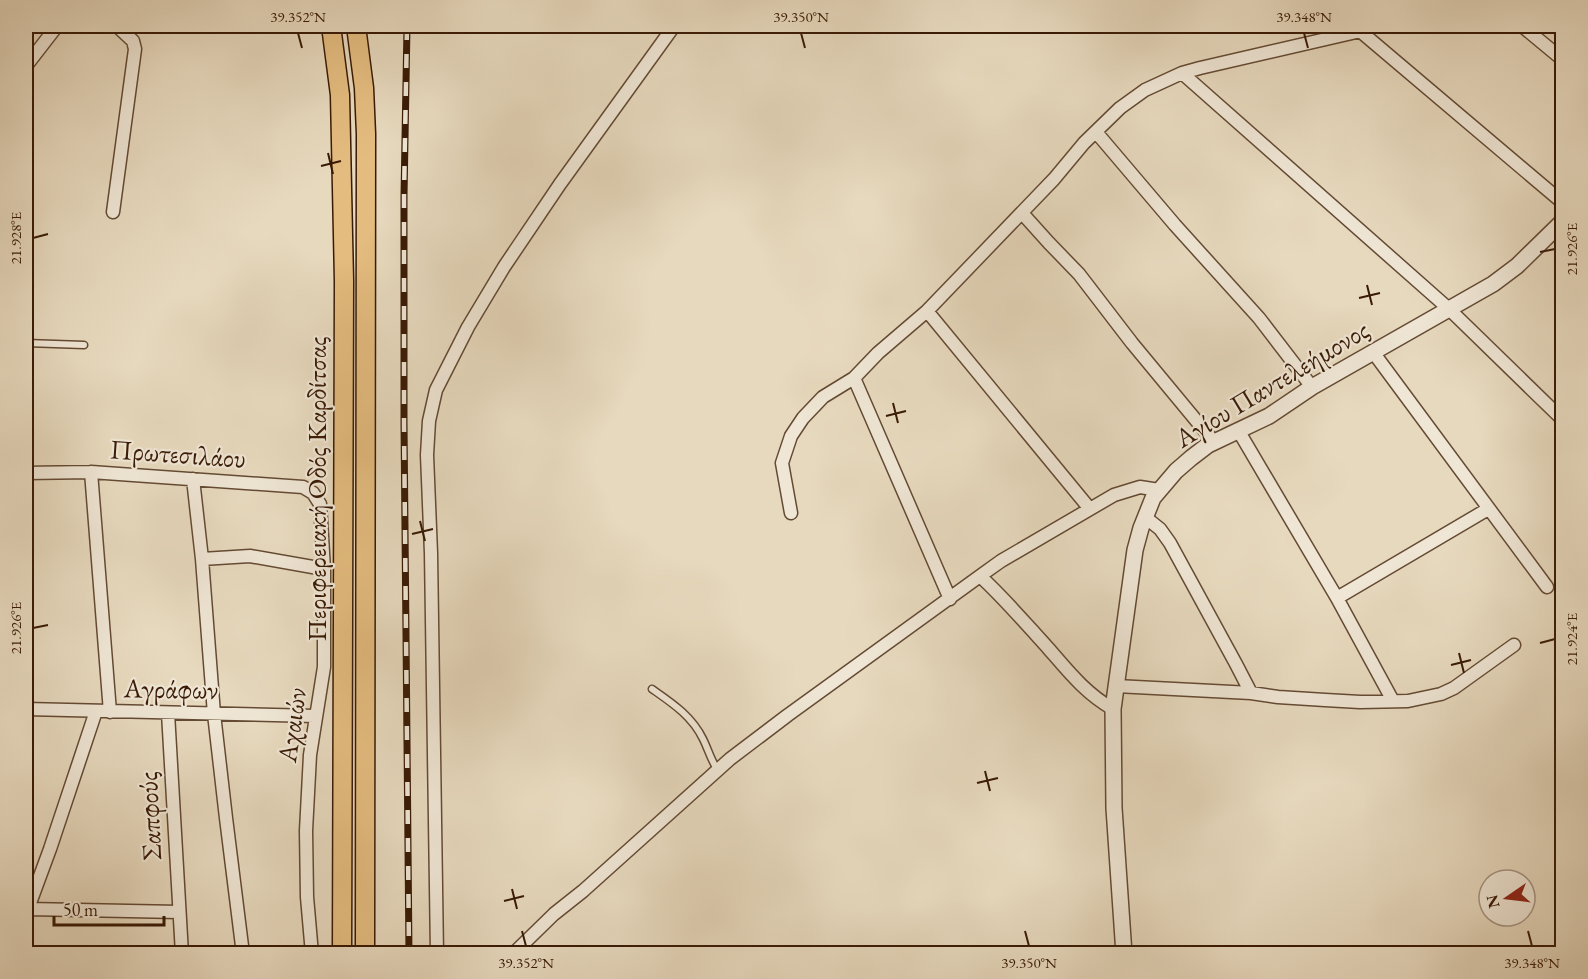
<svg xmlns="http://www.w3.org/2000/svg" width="1588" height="979" viewBox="0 0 1588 979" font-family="'EB Garamond',serif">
<rect width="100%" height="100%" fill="#e7d9be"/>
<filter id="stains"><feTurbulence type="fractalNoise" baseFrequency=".00333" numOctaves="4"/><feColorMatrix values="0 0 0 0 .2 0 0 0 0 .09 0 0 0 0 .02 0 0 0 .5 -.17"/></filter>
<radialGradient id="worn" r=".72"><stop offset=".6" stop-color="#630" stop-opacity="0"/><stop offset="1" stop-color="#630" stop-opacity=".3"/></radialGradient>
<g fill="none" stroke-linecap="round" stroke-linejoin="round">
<defs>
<path id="service" d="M26,343l58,2
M652,689c20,14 40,27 51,50 5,10 8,21 14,30"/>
<path id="minor" d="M1522,26l40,33
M1360,31l202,171
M26,66l31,-40
M1182,73l267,236 113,110
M1096,132l79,93 84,93 53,69
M113,212l22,-163 -2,-8 -16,-15
M1022,213l27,30 30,31 53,69 82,99
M927,311l163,198
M1373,352l174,235
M854,378l96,221
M1238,430l99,168 56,103
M91,472l19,240
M26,473l65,-1 212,15 10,6 7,11 4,65v98l-14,88 -4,76 1,66 5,57
M193,479l9,80 12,155 12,104 17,136
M791,513l-9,-50 9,-27 12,-18 20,-21 31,-19 24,-25 49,-42 127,-132 30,-36 36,-35 25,-18 37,-17 18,-5 152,-35 8,-2 5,-5
M1145,517l15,12 10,14 66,121 15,29
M202,559l48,-3 74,13
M980,576c25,23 46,48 68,72 20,23 38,46 65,61
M1337,598l151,-89
M1116,686l135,7 27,4 47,3 35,2 48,-1 33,-7 13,-6 60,-43
M26,709l289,7
M168,713l14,241
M28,909l151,3
M26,914l24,-65 46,-138
M437,954l-6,-401 -4,-98 2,-34 7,-31 32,-63 36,-60 56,-83 114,-158
M513,954l41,-40 29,-23 147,-132 58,-44 192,-139 21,-15 113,-66 26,-8 19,3"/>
<path id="tertiary" d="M1124,954l-10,-146 -1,-99 22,-159 6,-22 12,-30 23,-27 15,-13 17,-13 61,-29 43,-29 181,-103 24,-18 45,-44"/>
<path id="primary" d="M331,26l9,69 4,186 -2,673
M356,26l8,62 2,46 -1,820"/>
</defs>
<use href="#service" stroke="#644a33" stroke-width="9"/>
<use href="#minor" stroke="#644a33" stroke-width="15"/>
<use href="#tertiary" stroke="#644a33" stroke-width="18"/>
<use href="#primary" stroke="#391a05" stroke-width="21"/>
<use href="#service" stroke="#efe6d5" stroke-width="6"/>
<use href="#minor" stroke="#efe6d5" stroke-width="12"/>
<use href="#tertiary" stroke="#efe6d5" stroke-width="15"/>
<use href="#primary" stroke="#e4bc7f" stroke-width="18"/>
<defs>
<path id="rail" d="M407,26l-3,170v227l5,531"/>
</defs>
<use href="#rail" stroke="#391a05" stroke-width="7"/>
<use href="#rail" stroke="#efe6d5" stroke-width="4.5" stroke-dasharray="14" stroke-linecap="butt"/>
</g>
<path fill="none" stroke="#391a05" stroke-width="2" d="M298,33l4,15M801,33l4,15M1304,33l4,15M328,153l5,21M321,166l20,-5M33,238l15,-4M1540,252l15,-3M1367,285l5,20M1359,298l21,-5M893,403l5,20M886,416l20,-5M420,521l5,20M412,534l21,-5M33,628l15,-3M1540,643l15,-4M1459,653l5,20M1451,665l20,-5M985,771l5,20M977,783l21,-5M512,889l5,20M504,901l20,-5M522,931l4,15M1025,931l4,15M1528,931l4,15"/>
<g text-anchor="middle" stroke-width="4.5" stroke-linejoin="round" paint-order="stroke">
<g font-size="27" fill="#391a05" stroke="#efe6d5">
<text transform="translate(1272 384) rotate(-31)" y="9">Αγίου Παντελεήμονος</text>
<text transform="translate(178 454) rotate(4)" y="9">Πρωτεσιλάου</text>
<text transform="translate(317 489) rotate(-90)" y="9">Περιφερειακή Οδός Καρδίτσας</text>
<text transform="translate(171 689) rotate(1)" y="9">Αγράφων</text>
<text transform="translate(292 725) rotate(-82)" y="9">Αχαιών</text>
<text transform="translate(150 816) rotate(-93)" y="9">Σαπφούς</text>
</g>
</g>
<rect width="1588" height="979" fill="none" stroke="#e7d9be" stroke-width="66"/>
<g transform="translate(1507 898) rotate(256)"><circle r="28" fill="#efe6d5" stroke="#a69482" stroke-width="1.5"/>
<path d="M0-4.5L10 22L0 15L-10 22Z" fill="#8f2418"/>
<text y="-9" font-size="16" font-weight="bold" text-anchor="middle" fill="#391a05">N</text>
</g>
<path d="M54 916v9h110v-9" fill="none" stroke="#391a05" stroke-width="3"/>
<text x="63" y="916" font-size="18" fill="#391a05" stroke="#efe6d5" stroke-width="4.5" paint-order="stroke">50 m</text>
<rect x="33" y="33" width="1522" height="913" fill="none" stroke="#391a05" stroke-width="2"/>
<g font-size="15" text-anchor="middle" fill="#391a05">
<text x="298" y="22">39.352°N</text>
<text x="801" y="22">39.350°N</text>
<text x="1304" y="22">39.348°N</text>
<text transform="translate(16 238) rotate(-90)" y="5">21.928°E</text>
<text transform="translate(1572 249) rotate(-90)" y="5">21.926°E</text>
<text transform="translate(16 628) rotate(-90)" y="5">21.926°E</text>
<text transform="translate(1572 639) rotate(-90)" y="5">21.924°E</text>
<text x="526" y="968">39.352°N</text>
<text x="1029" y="968">39.350°N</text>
<text x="1532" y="968">39.348°N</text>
</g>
<rect width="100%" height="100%" filter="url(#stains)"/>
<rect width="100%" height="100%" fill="url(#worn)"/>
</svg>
